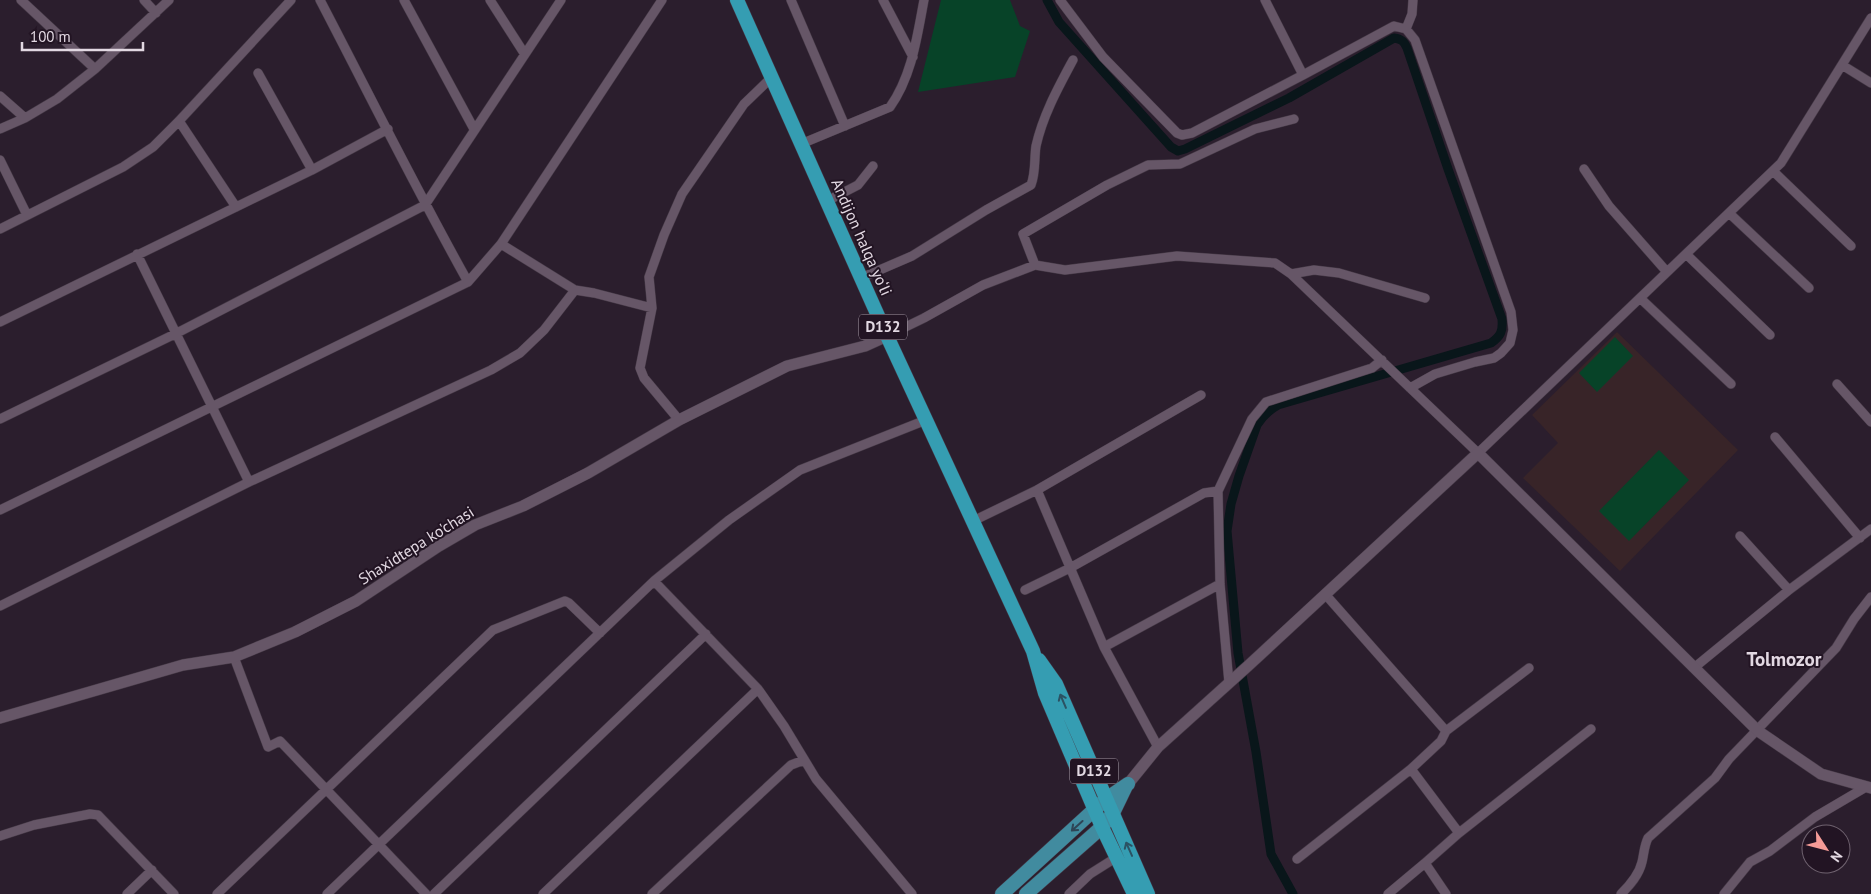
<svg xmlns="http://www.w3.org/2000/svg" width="1871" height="894" viewBox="0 0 1871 894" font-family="'PT Sans',sans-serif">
<rect width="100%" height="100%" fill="#2b1e2d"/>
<path fill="#382428" d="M1617,332l121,118 -118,121 -97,-93 35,-35 -26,-28z"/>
<path fill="#074328" d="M941,0h69l10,26 10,5 -15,46 -97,15z
M1615,337l18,19 -36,36 -18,-19z
M1659,450l30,30 -60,61 -30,-30z"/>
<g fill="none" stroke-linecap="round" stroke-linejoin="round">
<path stroke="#09161a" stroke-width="9" d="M1047,0l12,22 112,125 7,4 7,-2 104,-51 105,-60c7,1 10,3 13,10l41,121 54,150c1,12 -1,17 -11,24l-213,62c-9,5 -15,10 -21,20l-18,51 -8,28 -4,27 11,122 18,99 15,102 22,40"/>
<defs>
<path id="minor" d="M21,0l74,69 74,-69
M144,0l12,13
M320,0c49,94 96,189 148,282
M404,0l70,129
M490,0l34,53
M791,0l54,126
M883,0l30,57
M1060,0l43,57 74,76 5,2 10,-2 111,-58
M1265,0l38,75 91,-49 12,3 9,11 96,272 2,18 -3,13 -9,10 -7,5 -19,4 -40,12 -25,14
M1406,29l6,-15 1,-14
M1842,65l29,18
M258,73l54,97
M0,96l25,22
M179,121l57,86
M0,129l25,-11 32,-19 38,-30
M801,144l89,-37c22,-31 27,-70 34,-107
M0,160l27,55
M1584,169l25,37 58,66
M1773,171l78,75
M827,201l31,-16 15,-19
M1729,213l80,75
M0,229l123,-62 30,-20 26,-26 112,-121
M137,254l112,228
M1686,254l84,81
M1035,265l-12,-31 84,-49 41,-20 32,-1 75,-35 39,-10
M1291,274l23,-4 25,3 86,25
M861,278l51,-22 74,-46 45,-25c5,-13 3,-26 5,-39 7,-31 22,-58 37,-86
M575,290l19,3 58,15
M1640,298l91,86
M0,322l312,-152 76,-41
M887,336l37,-18 59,-33 52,-20 30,5 112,-14 98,7 16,11 187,179 303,-290 90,-145
M1837,384l34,38
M0,419l177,-86 248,-128 136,-205
M679,420l-35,-42 -4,-10 12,-60 -3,-31 15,-42 18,-41 62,-90 28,-27
M1775,437l85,101
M1037,490l164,-95
M0,510l468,-228 33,-38 161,-244
M973,521l64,-31 67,157 54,100
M1740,536l49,54
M654,581l104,108 26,37 32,53 96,115
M1025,590l45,-22 134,-75 14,-2
M1325,594l121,137 -5,10 -30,28 48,64 -34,30 21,31
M0,606l249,-124 242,-112 29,-17 24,-23 31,-40 -74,-46
M1104,647l116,-63
M234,657l34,90 12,-6 146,153
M1695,667l94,-77 82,-61
M1229,683l-9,-99 -2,-93 34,-72 14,-17 106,-34 10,-8
M1446,731l83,-63
M1459,833l132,-104
M0,836l34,-11 56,-11 8,1 76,79
M1297,859l114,-90
M127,894l25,-24
M217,894l276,-264 72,-29 4,2 31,30
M327,894l327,-313 75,-61 71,-50 126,-50
M434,894l272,-260
M543,894l215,-205
M652,894l139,-129 13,-5
M1069,894l21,-20 27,-17
M1388,894l37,-31
M1621,894c9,-9 18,-19 21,-32 2,-8 2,-16 6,-24l67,-60 14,-19 107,-111 18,-29 17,-22
M1724,894l26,-32 20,-11 45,-34 51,-30"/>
<path id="tertiary" d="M0,718l183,-53 51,-8 61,-25 61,-31 83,-55 36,-21 48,-19 65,-33 91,-53 108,-54 78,-20 22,-10
M1128,784l30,-37 91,-82 229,-212 280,278 63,43 50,14"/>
<path id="primary" d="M1002,894l104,-95 22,-15
M1026,894l76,-67 11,-14 13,-27"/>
<path id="trunk" d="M737,0l150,336 146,315 12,42 57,134 32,67
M1039,660l17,24 92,210"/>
</defs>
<use href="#minor" stroke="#453946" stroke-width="10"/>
<use href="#tertiary" stroke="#453946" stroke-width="12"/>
<use href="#primary" stroke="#453946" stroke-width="15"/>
<use href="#trunk" stroke="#453946" stroke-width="15"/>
<use href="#minor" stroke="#665667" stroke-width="9"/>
<use href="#tertiary" stroke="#665667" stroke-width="11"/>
<use href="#primary" stroke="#418b9f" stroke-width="14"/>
<use href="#trunk" stroke="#359db2" stroke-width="14"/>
</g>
<defs><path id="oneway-shaft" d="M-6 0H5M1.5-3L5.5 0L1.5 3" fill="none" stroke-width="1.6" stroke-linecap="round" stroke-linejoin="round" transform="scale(1.25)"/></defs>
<g stroke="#2b5263">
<use href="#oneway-shaft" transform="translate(1063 701) rotate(-113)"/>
<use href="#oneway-shaft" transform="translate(1129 849) rotate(-114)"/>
</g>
<use stroke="#2e4455" href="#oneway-shaft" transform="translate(1077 826) rotate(138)"/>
<g text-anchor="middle" stroke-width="4" stroke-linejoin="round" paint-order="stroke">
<g fill="#221423" stroke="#a89da9" stroke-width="1">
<rect x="859" y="314.5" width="48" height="25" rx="4"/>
<rect x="1070" y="758.5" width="48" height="25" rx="4"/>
</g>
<g font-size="15" font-weight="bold" fill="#e2d8e2">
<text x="883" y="332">D132</text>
<text x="1094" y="776">D132</text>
</g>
<g font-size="16" fill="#e2d8e2" stroke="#221423">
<text transform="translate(862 237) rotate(66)" y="6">Andijon halqa yo‘li</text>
<text transform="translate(416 545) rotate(-32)" y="6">Shaxidtepa ko'chasi</text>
</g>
<g font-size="19" font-weight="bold" fill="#e2d8e2" stroke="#221423">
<text x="1784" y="666">Tolmozor</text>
</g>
</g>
<g transform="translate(1826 849) rotate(126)"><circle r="24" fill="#221423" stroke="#6f626f"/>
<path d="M0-4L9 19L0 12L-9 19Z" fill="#f59b97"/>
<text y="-8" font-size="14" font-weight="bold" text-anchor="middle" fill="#e2d8e2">N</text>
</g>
<path d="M22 42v8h121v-8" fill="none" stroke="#e2d8e2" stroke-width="2.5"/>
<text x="30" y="42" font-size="15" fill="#e2d8e2" stroke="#221423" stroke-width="4" paint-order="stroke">100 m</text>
</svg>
